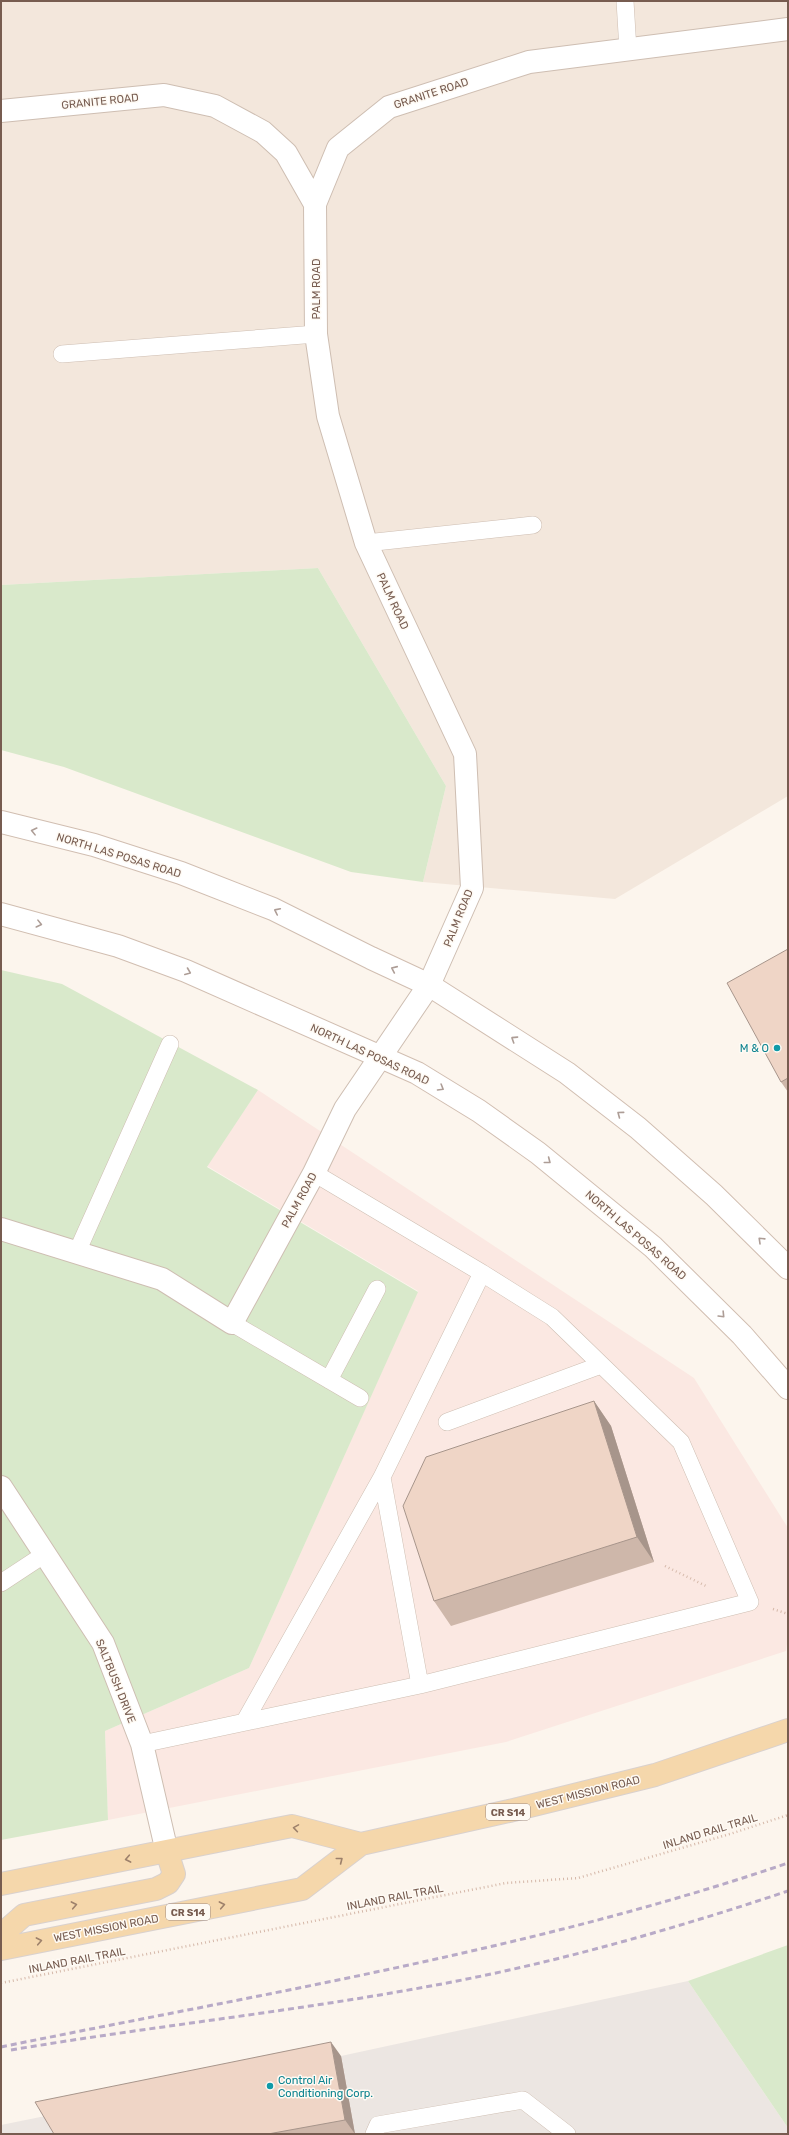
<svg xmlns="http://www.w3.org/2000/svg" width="789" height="2135" viewBox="0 0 789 2135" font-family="Rubik,sans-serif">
<rect width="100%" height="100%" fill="#fcf5ed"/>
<path fill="#f3e7dc" d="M1,1h787v795l-173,103 -192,-17 23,-96 -128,-218 -317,17z"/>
<path fill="#fbe8e2" d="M258,1090l436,288 94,150v109l-2,14 -280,91 -398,78 -3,-89 144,-63 169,-377 -211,-125z"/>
<path fill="#ece6e2" d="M688,1981l100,147v6h-787v-9l340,-69z"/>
<path fill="#d9e9cb" d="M318,568l128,218 -23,96 -72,-10 -287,-105 -63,-17v-165z
M1,970l61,14 196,106 -51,77 211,125 -169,376 -144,63 3,89 -107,20z
M788,1945v183l-100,-147z"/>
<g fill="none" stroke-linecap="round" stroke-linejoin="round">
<defs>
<path id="lane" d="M625,1l3,49
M62,354l254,-20
M366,543l167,-18
M77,1252l93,-208
M232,1323l128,75
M329,1380l48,-91
M447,1422l154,-57
M382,1477l38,208
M1,1583l44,-29
M245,1721l137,-244 100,-204 -168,-100
M142,1744l278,-59 330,-83 -69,-160 -129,-125 -70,-44
M374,2134l4,-9 145,-25 44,34"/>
<path id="street" d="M1,111l163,-16 51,11 48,26 23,21 29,51
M1,1229l161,50 70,44 82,-150 31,-64 84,-124 43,-97 -7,-134 -99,-211 -38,-127 -12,-82 -1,-130 23,-56 51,-41 140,-45 259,-33
M1,1487l102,156 39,101 25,108"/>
<path id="secondary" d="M1,822l93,23 87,28 92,36 98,49 58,27 138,88 71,55 76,67 74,73
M1,914l117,32 68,25 231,102 62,38 59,42 115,94 89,88 46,53"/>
<path id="primary" d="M1,1884l291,-58 69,18
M1,1935l23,-20 132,-26 12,-6 6,-9 -7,-22
M1,1949l301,-60 59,-45 148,-33 146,-36 133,-45"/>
</defs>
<use href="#lane" stroke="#cebeb2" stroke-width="18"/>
<use href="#street" stroke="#cebeb2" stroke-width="24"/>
<use href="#secondary" stroke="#d1beb1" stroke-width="24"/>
<use href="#primary" stroke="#d9d1ce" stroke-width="24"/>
<path stroke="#d5b8a9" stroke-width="2.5" stroke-dasharray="1 3" stroke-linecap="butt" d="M665,1566l41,20
M773,1609l15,5
M1,1983l505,-100 72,-5 152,-44 58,-19"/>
<use href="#lane" stroke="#fff" stroke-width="17"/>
<use href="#street" stroke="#fff" stroke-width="22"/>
<use href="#secondary" stroke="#fff" stroke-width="22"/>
<use href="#primary" stroke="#f5d7ab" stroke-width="22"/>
<path stroke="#b8aac7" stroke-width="3" stroke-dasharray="6 4" stroke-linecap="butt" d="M1,2047c264,-54 532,-97 787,-184
M11,2050c148,-25 298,-40 446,-69 112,-22 223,-54 331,-90"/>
</g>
<path fill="#ceb7aa" d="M788,949v143l-7,-10z
M594,1401l17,25 43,136 -203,64 -17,-25z
M341,2056l14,78h-301z"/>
<path fill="#a7958b" d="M594,1401l17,25 43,136 -17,-25z
M331,2042l10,14 14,78 -10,-14z"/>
<path fill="#efd5c6" stroke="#a7958b" d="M788,949v129l-7,4 -54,-99z
M594,1401l43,136 -203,64 -31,-95 23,-49z
M331,2042l14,78 -77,14h-214l-19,-32z"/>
<defs><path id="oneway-chevron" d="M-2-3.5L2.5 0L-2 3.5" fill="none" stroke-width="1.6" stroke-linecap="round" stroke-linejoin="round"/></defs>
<g stroke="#ad9d96">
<use href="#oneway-chevron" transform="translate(34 831) rotate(-166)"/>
<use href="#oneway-chevron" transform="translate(277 911) rotate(-154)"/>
<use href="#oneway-chevron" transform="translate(39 924) rotate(14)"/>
<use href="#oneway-chevron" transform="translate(394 969) rotate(-156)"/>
<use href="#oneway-chevron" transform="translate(188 972) rotate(22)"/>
<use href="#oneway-chevron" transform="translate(514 1039) rotate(-147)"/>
<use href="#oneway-chevron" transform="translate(441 1088) rotate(31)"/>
<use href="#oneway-chevron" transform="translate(620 1114) rotate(-143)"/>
<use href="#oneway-chevron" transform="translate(548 1161) rotate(38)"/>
<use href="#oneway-chevron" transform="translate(761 1240) rotate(-136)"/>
<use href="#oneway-chevron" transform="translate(722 1315) rotate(46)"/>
</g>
<g stroke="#9d816b">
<use href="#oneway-chevron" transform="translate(296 1828) rotate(-171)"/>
<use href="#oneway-chevron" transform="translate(128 1859) rotate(169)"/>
<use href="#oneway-chevron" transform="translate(340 1860) rotate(-38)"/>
<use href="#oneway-chevron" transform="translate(74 1905) rotate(-11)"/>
<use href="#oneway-chevron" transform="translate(222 1905) rotate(-11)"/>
<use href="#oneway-chevron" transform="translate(39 1941) rotate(-11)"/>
</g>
<g fill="#0f9aa8" stroke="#fefaf4" stroke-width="1.5">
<circle cx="777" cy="1048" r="4"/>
<circle cx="270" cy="2086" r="4"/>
</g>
<g text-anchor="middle" stroke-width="3" stroke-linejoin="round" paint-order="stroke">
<g fill="#fefaf4" stroke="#a08b81" stroke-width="1">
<rect x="486" y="1804" width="44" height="16" rx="3"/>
<rect x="166" y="1904" width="44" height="16" rx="3"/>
</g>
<g font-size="10" font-weight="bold" fill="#775c50">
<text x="508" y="1816">CR S14</text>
<text x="188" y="1916">CR S14</text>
</g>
<g font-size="11" fill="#775c50" stroke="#fefaf4">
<text transform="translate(431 93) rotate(-18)" y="4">GRANITE ROAD</text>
<text transform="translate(100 101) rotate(-6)" y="4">GRANITE ROAD</text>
<text transform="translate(316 289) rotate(-90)" y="4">PALM ROAD</text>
<text transform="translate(393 601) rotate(65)" y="4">PALM ROAD</text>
<text transform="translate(119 855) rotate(17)" y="4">NORTH LAS POSAS ROAD</text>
<text transform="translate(458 918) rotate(-68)" y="4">PALM ROAD</text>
<text transform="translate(370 1054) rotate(25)" y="4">NORTH LAS POSAS ROAD</text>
<text transform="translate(299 1200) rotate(-61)" y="4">PALM ROAD</text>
<text transform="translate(636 1235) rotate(41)" y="4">NORTH LAS POSAS ROAD</text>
<text transform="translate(116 1681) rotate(68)" y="4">SALTBUSH DRIVE</text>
<text transform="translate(588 1792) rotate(-14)" y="4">WEST MISSION ROAD</text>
<text transform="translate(710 1831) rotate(-17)" y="4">INLAND RAIL TRAIL</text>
<text transform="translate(395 1897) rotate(-11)" y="4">INLAND RAIL TRAIL</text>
<text transform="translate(106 1928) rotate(-11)" y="4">WEST MISSION ROAD</text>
<text transform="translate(77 1960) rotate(-11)" y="4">INLAND RAIL TRAIL</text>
</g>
<g font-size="11" fill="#0d838f" stroke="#fefaf4" text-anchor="end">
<text x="769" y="1052">M &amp; O</text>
<text x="278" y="2084" text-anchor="start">Control Air<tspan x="278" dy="13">Conditioning Corp.</tspan></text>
</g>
</g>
<rect width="789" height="2135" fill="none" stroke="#775c50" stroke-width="4"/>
</svg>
